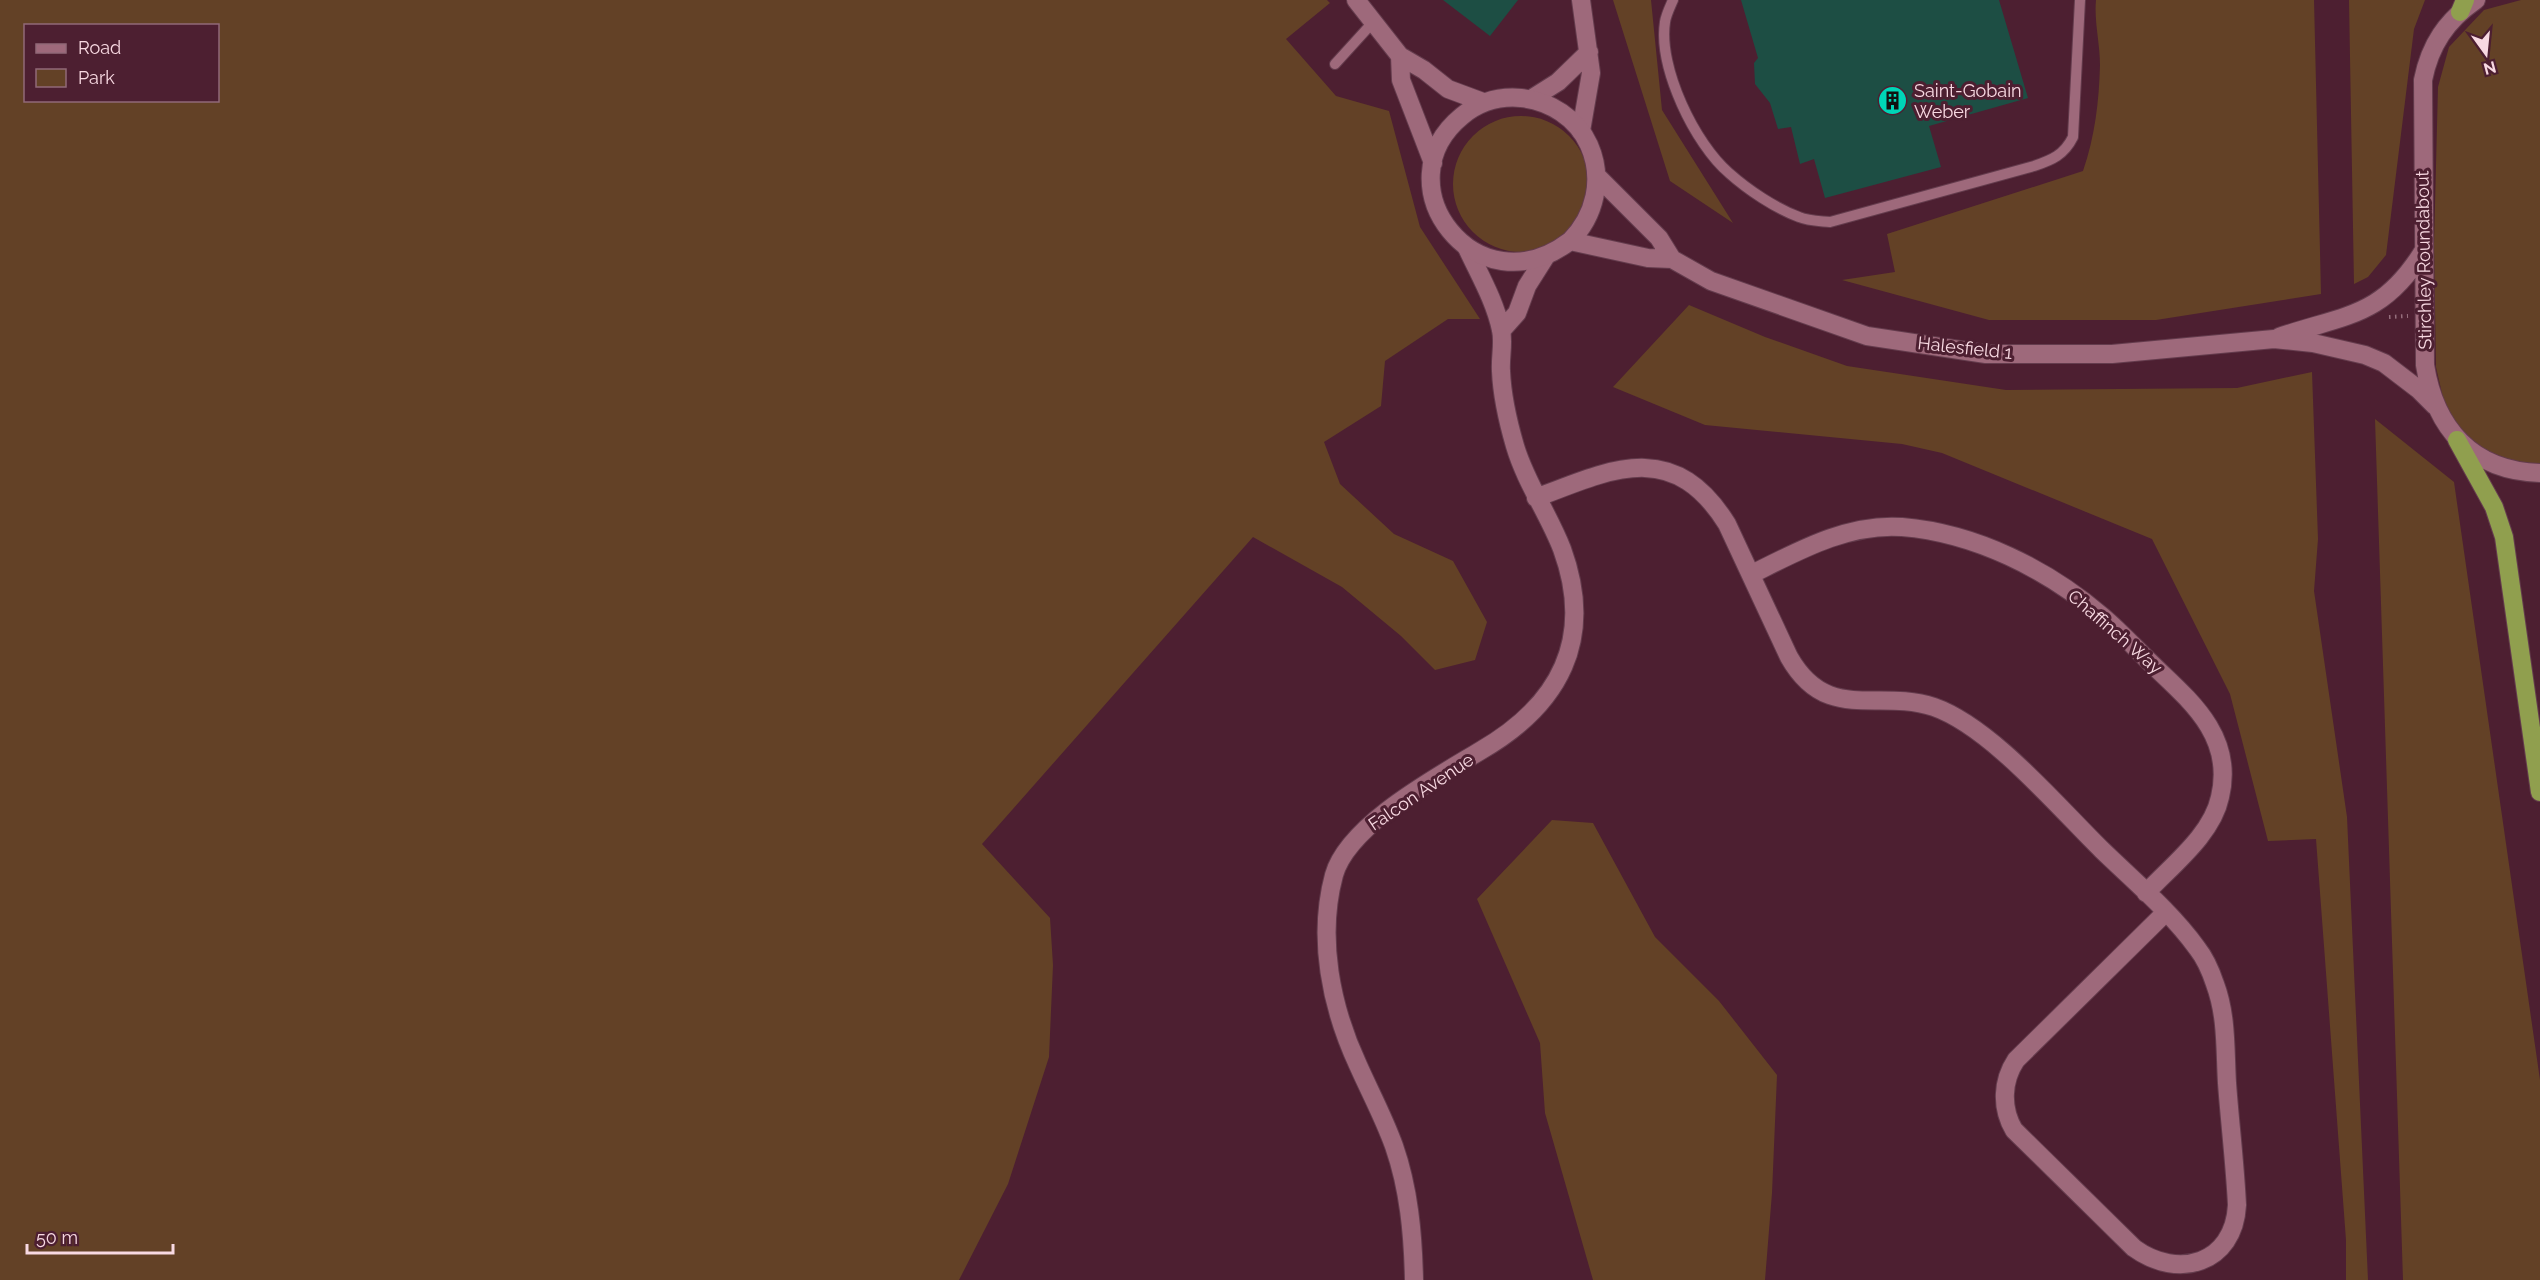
<svg xmlns="http://www.w3.org/2000/svg" width="2540" height="1280" viewBox="0 0 2540 1280" font-family="Raleway,sans-serif">
<rect width="100%" height="100%" fill="#4d1f31"/>
<path fill="#634126" fill-rule="evenodd" d="M0,0h1327l3,3 -44,36 50,57 53,15 31,116 60,92h-32l-63,42 -4,45 -57,36 16,42 54,50 59,27 34,61 -12,38 -40,10 -34,-34 -59,-49 -89,-50 -271,307 68,74 3,47 -4,92 -41,127 -49,96h-959zM26,26h192v74h-192z
M1613,0h38l11,110 71,113 -63,-42z
M2096,0h218l7,294 -165,26h-167l-147,-40 53,-8 -8,-38 196,-63c12,-35 16,-69 17,-106 0,-22 -6,-43 -4,-65z
M2349,0h76l-11,29 -28,226 -18,22 -14,7z
M2521,0h19v465l-31,-1 -35,-19 -28,-34 -10,-44 -2,-123 4,-157 11,-40 35,-37z
M1453 184a68 68 0 1 1 136 0a68 68 0 1 1-136 0Z
M1689,305l76,32 82,29 159,24 231,-2 75,-16 6,167 -4,52 33,226 21,463h-22v-40l-30,-401 -48,2 -38,-147 -78,-155 -210,-86 -40,-9 -197,-19 -92,-38z
M2375,419l79,63 86,598v200h-137z
M1552,820l41,3 62,114 64,64 58,74 -5,118 -7,87h-172l-48,-167 -5,-70 -63,-144z"/>
<path fill="#1d4e44" d="M1443,0h75l-28,36z
M1741,0h258l29,98 -99,28 12,41 -116,31 -11,-39 -14,5 -9,-37 -13,2 -8,-26 -15,-19 -1,-21 4,-5z"/>
<g fill="none" stroke-linecap="round" stroke-linejoin="round">
<defs>
<path id="lane" d="M1673,0c-3,7 -7,15 -8,22 -7,46 30,122 64,151 19,17 46,35 70,44 9,4 22,4 31,5l204,-56c18,-6 30,-11 39,-29l7,-137
M1335,64l40,-44"/>
<path id="street" d="M1531,99l27,-17 31,-30
M1581,131l10,-58 -10,-73
M1501,331l16,-18 10,-27 19,-30
M1536,498c77,-30 138,-59 191,26l62,133c38,67 88,31 145,50 57,20 124,100 168,143 32,31 69,62 95,98 8,10 14,24 18,36 12,32 10,66 12,99 3,41 8,81 10,122 -3,59 -59,75 -103,43l-120,-118c-13,-22 -12,-49 2,-70l149,-147
M1752,574c46,-23 96,-51 150,-47 73,6 145,42 200,89 19,16 35,34 53,51 38,36 79,71 65,130 -8,38 -48,68 -74,96
M1414,1280c-1,-46 -5,-91 -20,-134 -10,-28 -24,-54 -36,-81 -27,-58 -41,-127 -24,-190 14,-50 103,-98 146,-124 80,-46 115,-112 82,-202 -14,-36 -36,-66 -47,-103 -7,-24 -13,-50 -14,-75 -1,-14 3,-28 0,-41 -6,-29 -22,-56 -34,-82"/>
<path id="secondary" d="M1356,0l44,56 24,14 24,19 35,13
M2476,0c-30,21 -46,45 -53,80l2,285c10,63 47,106 115,108
M1400,56l1,24 32,83
M1597,176l62,62 13,21
M1570,241c25,-25 34,-62 19,-96 -12,-27 -39,-44 -68,-47 -22,-2 -42,4 -59,18 -83,68 15,196 108,125l78,17 24,1 39,22 156,55 119,18h126l162,-15 39,4 52,12 19,8 34,26 17,17
M2279,337c68,-23 104,-20 145,-87"/>
<path id="highway" d="M2460,12l5,-12
M2457,440l37,67 10,30 36,255"/>
</defs>
<use href="#lane" stroke="#643c4d" stroke-width="12"/>
<use href="#street" stroke="#643c4d" stroke-width="20"/>
<use href="#secondary" stroke="#643c4d" stroke-width="20"/>
<use href="#highway" stroke="#643c4d" stroke-width="20"/>
<path stroke="#966f7d" stroke-width="4" stroke-dasharray="1.5 4.5" stroke-linecap="butt" d="M2389,317l19,-1"/>
<use href="#lane" stroke="#9e697b" stroke-width="10"/>
<use href="#street" stroke="#9e697b" stroke-width="18"/>
<use href="#secondary" stroke="#9e697b" stroke-width="18"/>
<use href="#highway" stroke="#909f4e" stroke-width="18"/>
</g>
<defs>
<symbol id="building-disc" viewBox="-11 -11 22 22"><circle r="9.5" fill="#00d5b7" stroke="#4d1f31"/><path d="M-4-6H4V6H1V3H-1V6H-4ZM-2.5-4.3h1.7v1.8h-1.7ZM.8-4.3h1.7v1.8H.8ZM-2.5-1h1.7V.8h-1.7ZM.8-1h1.7V.8H.8Z" fill="#111"/></symbol>
</defs>
<g fill-rule="evenodd">
<use href="#building-disc" x="1876" y="84" width="33" height="33"/>
</g>
<g text-anchor="middle" stroke-width="6" stroke-linejoin="round" paint-order="stroke">
<g font-size="18" fill="#f8d9e2" stroke="#4d1f31" text-anchor="start">
<text x="1914" y="97">Saint-Gobain<tspan x="1914" dy="21">Weber</tspan></text>
</g>
<g font-size="18" fill="#f8d9e2" stroke="#4d1f31">
<text transform="translate(2424 260) rotate(-91)" y="6">Stirchley Roundabout</text>
<text transform="translate(1965 348) rotate(6)" y="6">Halesfield 1</text>
<text transform="translate(2115 632) rotate(41)" y="6">Chaffinch Way</text>
<text transform="translate(1421 792) rotate(-34)" y="6">Falcon Avenue</text>
</g>
</g>
<rect x="24" y="24" width="195" height="78" fill="#4d1f31" stroke="#916978" stroke-width="1.5"/>
<rect x="36" y="44" width="30" height="9" fill="#9e697b" stroke="#916978" stroke-width="1.5"/>
<text x="78" y="54" font-size="18" fill="#f8d9e2">Road</text>
<rect x="36" y="69" width="30" height="18" fill="#634126" stroke="#916978" stroke-width="1.5"/>
<text x="78" y="84" font-size="18" fill="#f8d9e2">Park</text>
<g transform="translate(2486 54) rotate(165)" stroke="#4d1f31" stroke-width="4.5" paint-order="stroke">
<path d="M0-4.5L10 22L0 15L-10 22Z" fill="#f8d9e2"/>
<text y="-9" font-size="16" font-weight="bold" text-anchor="middle" fill="#f8d9e2">N</text>
</g>
<path d="M27 1244v9h146v-9" fill="none" stroke="#f8d9e2" stroke-width="3"/>
<text x="36" y="1244" font-size="18" fill="#f8d9e2" stroke="#4d1f31" stroke-width="4.5" paint-order="stroke">50 m</text>
</svg>
